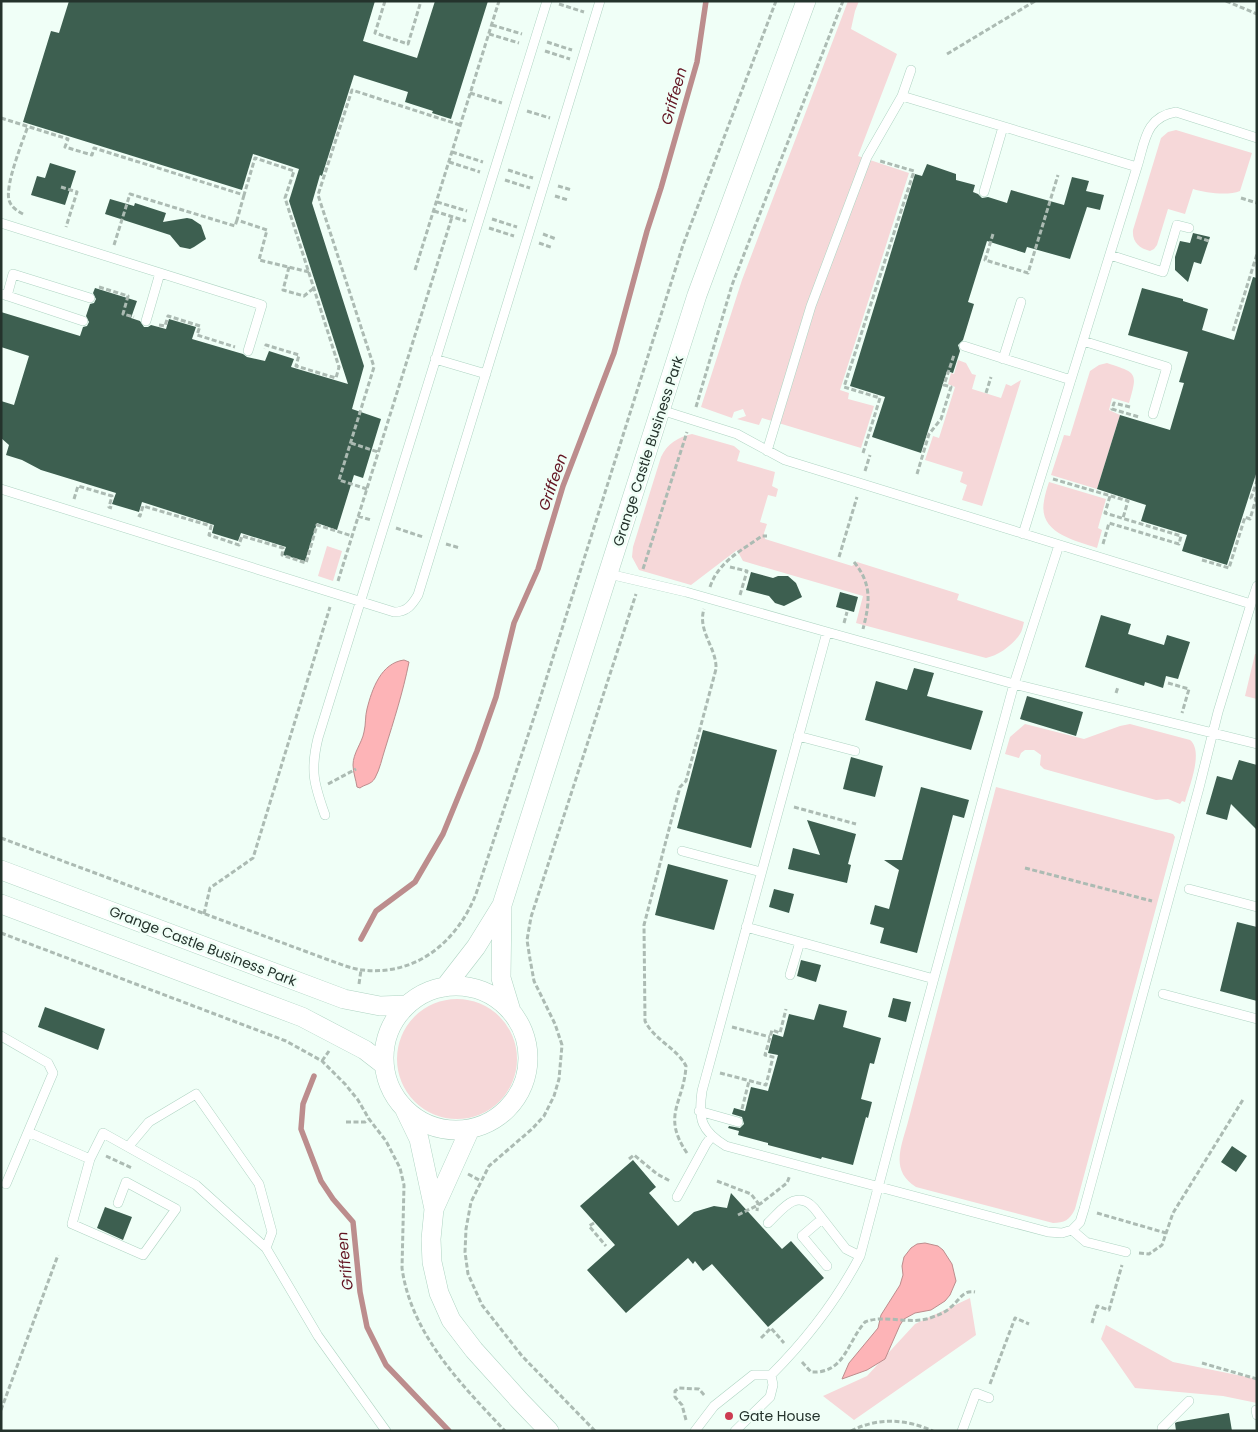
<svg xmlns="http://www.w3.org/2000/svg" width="1258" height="1432" viewBox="0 0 1258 1432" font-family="Poppins,sans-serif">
<rect width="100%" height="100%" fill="#f0fff7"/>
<path fill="#f6d8d9" d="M848,1h11l-4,10 -4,18 46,25 -39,102 51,17 -69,217 9,3 -1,6 26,7 -13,42 -99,-30 -3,7 -22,-6 9,-3 -3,-7 -9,3 -2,6 -31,-11 41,-127z
M1176,130l76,23 -12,38c-12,5 -34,2 -47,-2l-8,25 -17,-5 -11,36 -3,4 -4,2c-11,-3 -18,-9 -17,-21l28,-92 7,-6z
M958,360l8,3 6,11 4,1 -4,14 29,9 5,-14 5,2 10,-6 -39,126 -20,-6 5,-15 -7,-3 3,-10 -38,-12 8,-24 6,2 16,-51 -7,-3 3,-11 3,1z
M1107,363c30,10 31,9 22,40l-17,-5 -3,12 11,5 -23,74 -46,-14 13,-40 6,1 20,-65 9,-6z
M692,434l42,12 6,5 -3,10 38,11 -3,14 6,3 -2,8 -8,-2 -8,27 7,2 -3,9 1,6 87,27 5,-4 102,32 -2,6 67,22c-1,4 -2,9 -4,12 -7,11 -22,22 -34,24l-130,-35 7,-27 -120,-35 -6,-11 -46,35 -52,-15 -7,-13 1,-10 28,-90c6,-13 17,-20 31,-23z
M1049,482l57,17 -8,29 4,2 -5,18c-23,-8 -59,-15 -53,-47 1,-7 3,-13 5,-19z
M327,546l15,5 -9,30 -15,-5z
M1255,654h2v45l-12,-3z
M1025,724l59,15 36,-13 10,-2 60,16c14,11 -1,47 -5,62l-3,-1 -2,3 -12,-5 -12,1 -112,-31 -4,-4 1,-10 -7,-5h-9l-4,3 -2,5 -14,-4 5,-17z
M996,787l177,47 2,3 -100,372c-5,11 -11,14 -22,14l-137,-36c-28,-17 -13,-44 -7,-69z
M397 1059a60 60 0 1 1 120 0a60 60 0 1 1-120 0Z
M970,1298l6,37 -122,85 -31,-24 44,-20 48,-52z
M1106,1325l67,37 84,17v24l-34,-7 -88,-8 -34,-49z"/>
<path fill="#fdb4b7" stroke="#bc8d8d" d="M404,660l5,2c-6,30 -15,58 -24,87 -3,9 -5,20 -10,29 -4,7 -10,6 -15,10l-3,-1c-1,-7 -4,-15 -4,-22 0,-12 9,-22 11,-33 2,-8 1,-16 3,-23 5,-20 14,-46 37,-49z
M925,1243l13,3 5,4 9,14 4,17 -6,14 -5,6 -14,9 -16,3 -11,6 -4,6 -15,34 -18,11 -25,9 7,-16 29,-35 3,-13 19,-30 3,-10 -1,-9 2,-9 7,-9 6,-4z"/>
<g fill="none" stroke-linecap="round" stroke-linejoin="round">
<path stroke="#bc8d8d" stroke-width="5.5" d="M361,939l15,-28 39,-29 28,-48 34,-83 19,-54 18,-74 24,-54 25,-83 51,-133 33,-122 14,-43 36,-126 9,-61
M314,1076l-11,28 -2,25 20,52 12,18 20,23 7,70 7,35 19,38 63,66"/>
</g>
<path fill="#3d5f50" d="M69,1h306l-12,40 54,17 18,-57h53l-37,118 -19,-6 1,-2 -28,-9 3,-10 -54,-17 -32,101 -2,-1 -8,28 52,163 -12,43 29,10 -18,59 -9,-3 -17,55 -20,-7 -12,38 -22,-6 3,-8 -45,-14 -3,8 -26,-8 2,-8 -72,-23 -3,10 -27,-8 4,-11 -75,-23 -19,-10 -16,-5 3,-10 -8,-7v-37l13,4 15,-49 -28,-9v-35l79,24 3,-9 4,-1 2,-4 -3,-6 4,-12 4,-1 2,-4 -3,-6 2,-5 42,13 -6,17 9,3 4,6h4l3,-2 15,4 3,-10 27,8 -4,12 51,15 4,3 18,4 4,-10 25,8 -3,8 57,17 -59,-183 10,-32 -46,-15 -11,36 -219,-68 28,-91 8,2z
M50,163l26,8 -11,34 -34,-10 6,-19 8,2z
M927,164l29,10v6l19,5 -2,7 5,2 4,4 6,-1 19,6 4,-13 53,15 8,-28 17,4 -3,10 18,4 -4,15 -13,-3 -17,52 -43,-12 -2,6 -38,-12 -19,61 6,2 -11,36 -5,5 2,6 -7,22 -6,-2 -26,82 -49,-16 13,-40 -35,-11 65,-212 7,2z
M110,199l24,7 1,-3 31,10 -3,9 24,-4 5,1 9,6 5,14 -12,8 -4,2 -10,-2 -10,-12 -65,-21z
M1193,233l17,4 -9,27 -7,-2 -6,20 -13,-12v-13l5,-16 10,2z
M1253,277l4,1v193l-30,94 -45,-14 5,-16 -46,-14 5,-16 -49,-16 23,-74 50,15 14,-47 -5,-1 9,-30 -60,-17 14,-47 41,11v2l25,8 -6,21 32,10z
M751,572l22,6 5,-2h10l8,7 6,14 -18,9 -9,-3 -6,-7 -23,-6z
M840,592l18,5 -4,15 -18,-5z
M1101,615l30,9 -3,10 36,11 3,-10 23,7 -12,37 -12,-3 -3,12 -18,-6 -1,4 -59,-19z
M914,668l20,5 -7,23 56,15 -12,39 -106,-30 11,-39 31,9z
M1027,696l56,16 -7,24 -56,-17z
M703,730l74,20 -26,98 -74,-20z
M851,757l32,9 -8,31 -32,-8z
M1239,760l18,5v65l-26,-26 -4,16 -21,-6 11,-38 15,4z
M921,787l48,13 -5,18 -11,-3 -36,138 -37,-10 4,-15 -14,-4 5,-19 14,4 10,-39 -15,-10h18z
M807,820l49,14 -8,30 3,1 -4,18 -59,-14 5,-21 27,7z
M668,864l60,16 -14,50 -59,-15z
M774,889l20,5 -5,19 -20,-6z
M1237,922l20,5v74l-37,-10z
M801,960l20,5 -5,17 -19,-6z
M893,998l18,4 -5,20 -18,-5z
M819,1004l28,7 -4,16 38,11 -7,26 -4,-1 -9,36 11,3 -4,16 -2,-1 -13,48 -31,-8 -1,2 -53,-14v-2l-30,-8 1,-4 -11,-3 1,-2 11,2 4,-4 -2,-7 -10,-3 2,-6 11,3 6,-24 17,4 10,-36 -10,-2 5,-19 10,3 6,-23 25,6z
M45,1007l60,22 -7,21 -60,-23z
M1232,1146l15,10 -11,16 -15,-10z
M633,1160l23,27 -7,6 29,33 16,-14 20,-6 13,2 4,-15 51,56 9,-8 33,37 -56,49 -56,-63 -9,7 -8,-10 -2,3 -5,-6 -62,55 -39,-43 28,-25 -35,-39z
M105,1207l27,10 -9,23 -26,-12z
M1229,1413l3,18h-56l-1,-8 2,-1z"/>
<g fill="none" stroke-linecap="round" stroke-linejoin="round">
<defs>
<path id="service" d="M902,96l235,71 -114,367
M1137,167c8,-25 8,-50 39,-55l81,26
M984,192l19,-65
M1,223l261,82 -14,46
M1110,255l53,17 14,-47 12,3
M2,294l81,27
M7,296l6,-22 77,24
M146,321l14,-48
M1083,341l84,26 -14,47
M964,346l107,34
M435,359l51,15
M1003,359l18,-57
M661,410l76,24 48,26 466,144 6,-18
M767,451l44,-145 56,-149 35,-61 9,-26
M1,489l393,123c13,0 18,-7 24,-17l182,-594
M609,574l77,18 141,40
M798,736l57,15
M325,815c-11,-31 -15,-44 -7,-77l229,-737
M682,851l79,21
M1189,889l68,18
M746,927l188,52
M790,975l10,-33
M1163,994l94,25
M1,1036l47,27 5,10 -47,111
M699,1111l39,11
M28,1132l62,27 13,-26 93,52 70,63 52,88 68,95
M128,1147l21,-25 47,-28 63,90 13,48 -6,16
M90,1159l-18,65 71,31 33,-46 -50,-27 -8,21
M677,1197l29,-53 6,-8
M822,1219l-20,17 25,30
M768,1223c14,-13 28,-35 46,-15l32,41 14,7
M1072,1230l8,-8 4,-13 115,-421 19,-76 33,-108
M1126,1252l-40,-10 -14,-12 -10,3 -14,-1 -322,-86c-25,-15 -28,-27 -24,-55l125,-459 187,52 243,60
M1256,1410l1,5
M695,1431l19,-25 39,-31h18c35,-35 66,-75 89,-119l52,-197 102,-375 45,-139
M735,1431l35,-34 3,-12 -2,-10
M962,1431l14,-38 13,5
M1162,1431v-3l27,-27"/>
<path id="minor" d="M1,870l343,129 36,7 27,-1
M1,904l301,113 63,33 18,14
M502,907l-1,71 10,33
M384 1058a72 72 0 1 1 144 0a72 72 0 1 1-144 0Z
M445,987l31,-40 26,-42 195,-610 109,-294
M405,1110l14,29 15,70
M470,1129l-36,80 -3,30 1,23 7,31 12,27 23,30 46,51 29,30"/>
</defs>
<use href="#service" stroke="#afd4c3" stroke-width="10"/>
<use href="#minor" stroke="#afd4c3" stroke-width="20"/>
<path stroke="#acbbb3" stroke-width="3" stroke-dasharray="5 2.5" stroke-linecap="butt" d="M385,1l-10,32 33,11 13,-43
M1226,1l31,13
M559,4l25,8
M492,25l30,9
M489,34l30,9
M547,42l25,8
M545,51l25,8
M947,54l88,-53
M470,93l32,10
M527,111l23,7
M1,118l67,21 -3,8 27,8 2,-7 150,47 11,-37 39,13 -9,27 54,169 -3,11 -40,-12 3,-11 -33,-10 -1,4
M452,152l31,10
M449,162l31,10
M508,170l25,8
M505,180l25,8
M558,186l14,4
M61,187l16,5 -11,35
M244,195l-7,25 30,10 -8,30 50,12
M555,196l13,4
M1241,198l16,5
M437,202l30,9
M434,211l32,10
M23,214c-6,-3 -12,-7 -14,-14 -4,-15 13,-57 19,-74
M492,219l25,8
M489,228l25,8
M543,234l13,5
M993,234l-8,26 43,13 30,-98
M1197,237l12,4
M539,243l14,5
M114,245l16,-51 105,32 2,-6
M289,267l-6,23 21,6 10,-8
M415,270l84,-269
M99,287l29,9 -5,18 11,3
M159,325l6,1 3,-10 32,10 -3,9 38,12
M1233,331l24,-77
M986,393l5,-16
M696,407l36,-122 111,-284
M1130,407l-16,-4 -2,6 27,8
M351,443l27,9
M863,453l17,-55 -36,-11 70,-216 -34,-10
M865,471l5,-16
M917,474l12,-40 12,-15 10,-32 -7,-2 10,-30
M1053,479l75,22 -5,17
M367,489l-28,-9 35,-113 -56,-172 34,-105 108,35
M74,499l4,-13 34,10 -3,11 3,1
M138,515l2,1 3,-10 68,20 -2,9 30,10 3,-9 41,12 -1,7 24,8 11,-38 35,11
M358,516l13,4
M396,528l27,9
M446,544l14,4
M1103,544l6,-21 70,21 2,-8 -76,-23 5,-17
M839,557l18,-60
M1202,560l27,8 16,-51 5,2 6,-20 -5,-1 6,-17
M854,562c18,22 16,40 9,67
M730,567l17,4 -7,24
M643,569l44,-137
M338,581l114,-364
M710,587c8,-25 32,-37 52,-51h5
M844,623l3,-11
M1168,683l21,6 -7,24
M1116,693l2,-6
M328,784l28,-15
M794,807l62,17
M1,838l325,121c12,4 25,10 37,11 53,6 94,-28 113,-76l62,-189 145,-460 93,-244
M1025,868l127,33
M204,914l6,-26 43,-30 77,-251
M1,933l285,108 36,20 23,23 13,16 11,19 17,22 14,27 4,17 -2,83c9,66 59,116 103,163
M359,984l2,-14
M732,1027l38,10
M322,1061l7,-10
M720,1073l46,12 7,-28 -8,-2 7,-25 8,3 6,-24
M742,1109l7,-28
M346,1122h19l4,-3
M687,1153c-26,-38 -3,-50 -1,-87 -9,-18 -32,-26 -41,-45l-1,-96 36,-138 6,-6 30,-112c1,-21 -19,-38 -12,-60
M106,1156l26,12
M629,1159l5,-4 23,19 13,7
M468,1174l13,7
M717,1181l34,13 7,9 -1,8
M1097,1213l69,20
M738,1215l22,-11 27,-21 3,-8
M594,1223l-5,3 17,20
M1139,1253l10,1 13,-9 11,-32 71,-115
M1092,1323l5,-17 12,4 13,-45
M761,1338l10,-10 13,15
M802,1362l9,10c34,2 36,-30 54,-50 19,-8 44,3 65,-4 8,-3 15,-5 21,-11 9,-7 11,-17 24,-15
M1202,1363l55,16
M990,1384l25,-66 14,6
M1,1410l57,-155
M686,1420l-4,-15 -7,-8v-6l4,-3 20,1 6,7
M595,1431l-73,-75 -40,-51 -14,-31 -3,-22 1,-23 5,-27 18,-36 43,-37 12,-13 10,-20 5,-17 3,-34 -7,-21 -21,-43 -4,-22 -3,-19 4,-23 105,-323
M851,1431c27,-14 55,-12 82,0"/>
<use href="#service" stroke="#fff" stroke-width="9"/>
<use href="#minor" stroke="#fff" stroke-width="19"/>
</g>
<circle fill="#cc3c52" stroke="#f0fff7" stroke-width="2" cx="729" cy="1416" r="5"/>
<g text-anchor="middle" stroke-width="5" stroke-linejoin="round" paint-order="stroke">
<g font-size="14" fill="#24332c" stroke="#f0fff7">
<text transform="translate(648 451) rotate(-72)" y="5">Grange Castle Business Park</text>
<text transform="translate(203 946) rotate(21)" y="5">Grange Castle Business Park</text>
</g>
<g font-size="14" fill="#24332c" stroke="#f0fff7" text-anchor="start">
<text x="739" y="1421">Gate House</text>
</g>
<g font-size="15" font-style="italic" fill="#631522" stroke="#f0fff7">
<text transform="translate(674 96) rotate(-74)" y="5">Griffeen</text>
<text transform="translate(553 482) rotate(-71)" y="5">Griffeen</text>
<text transform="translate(345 1261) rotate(-96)" y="5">Griffeen</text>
</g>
</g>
<rect width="1258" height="1432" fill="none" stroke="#24332c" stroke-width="5"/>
</svg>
